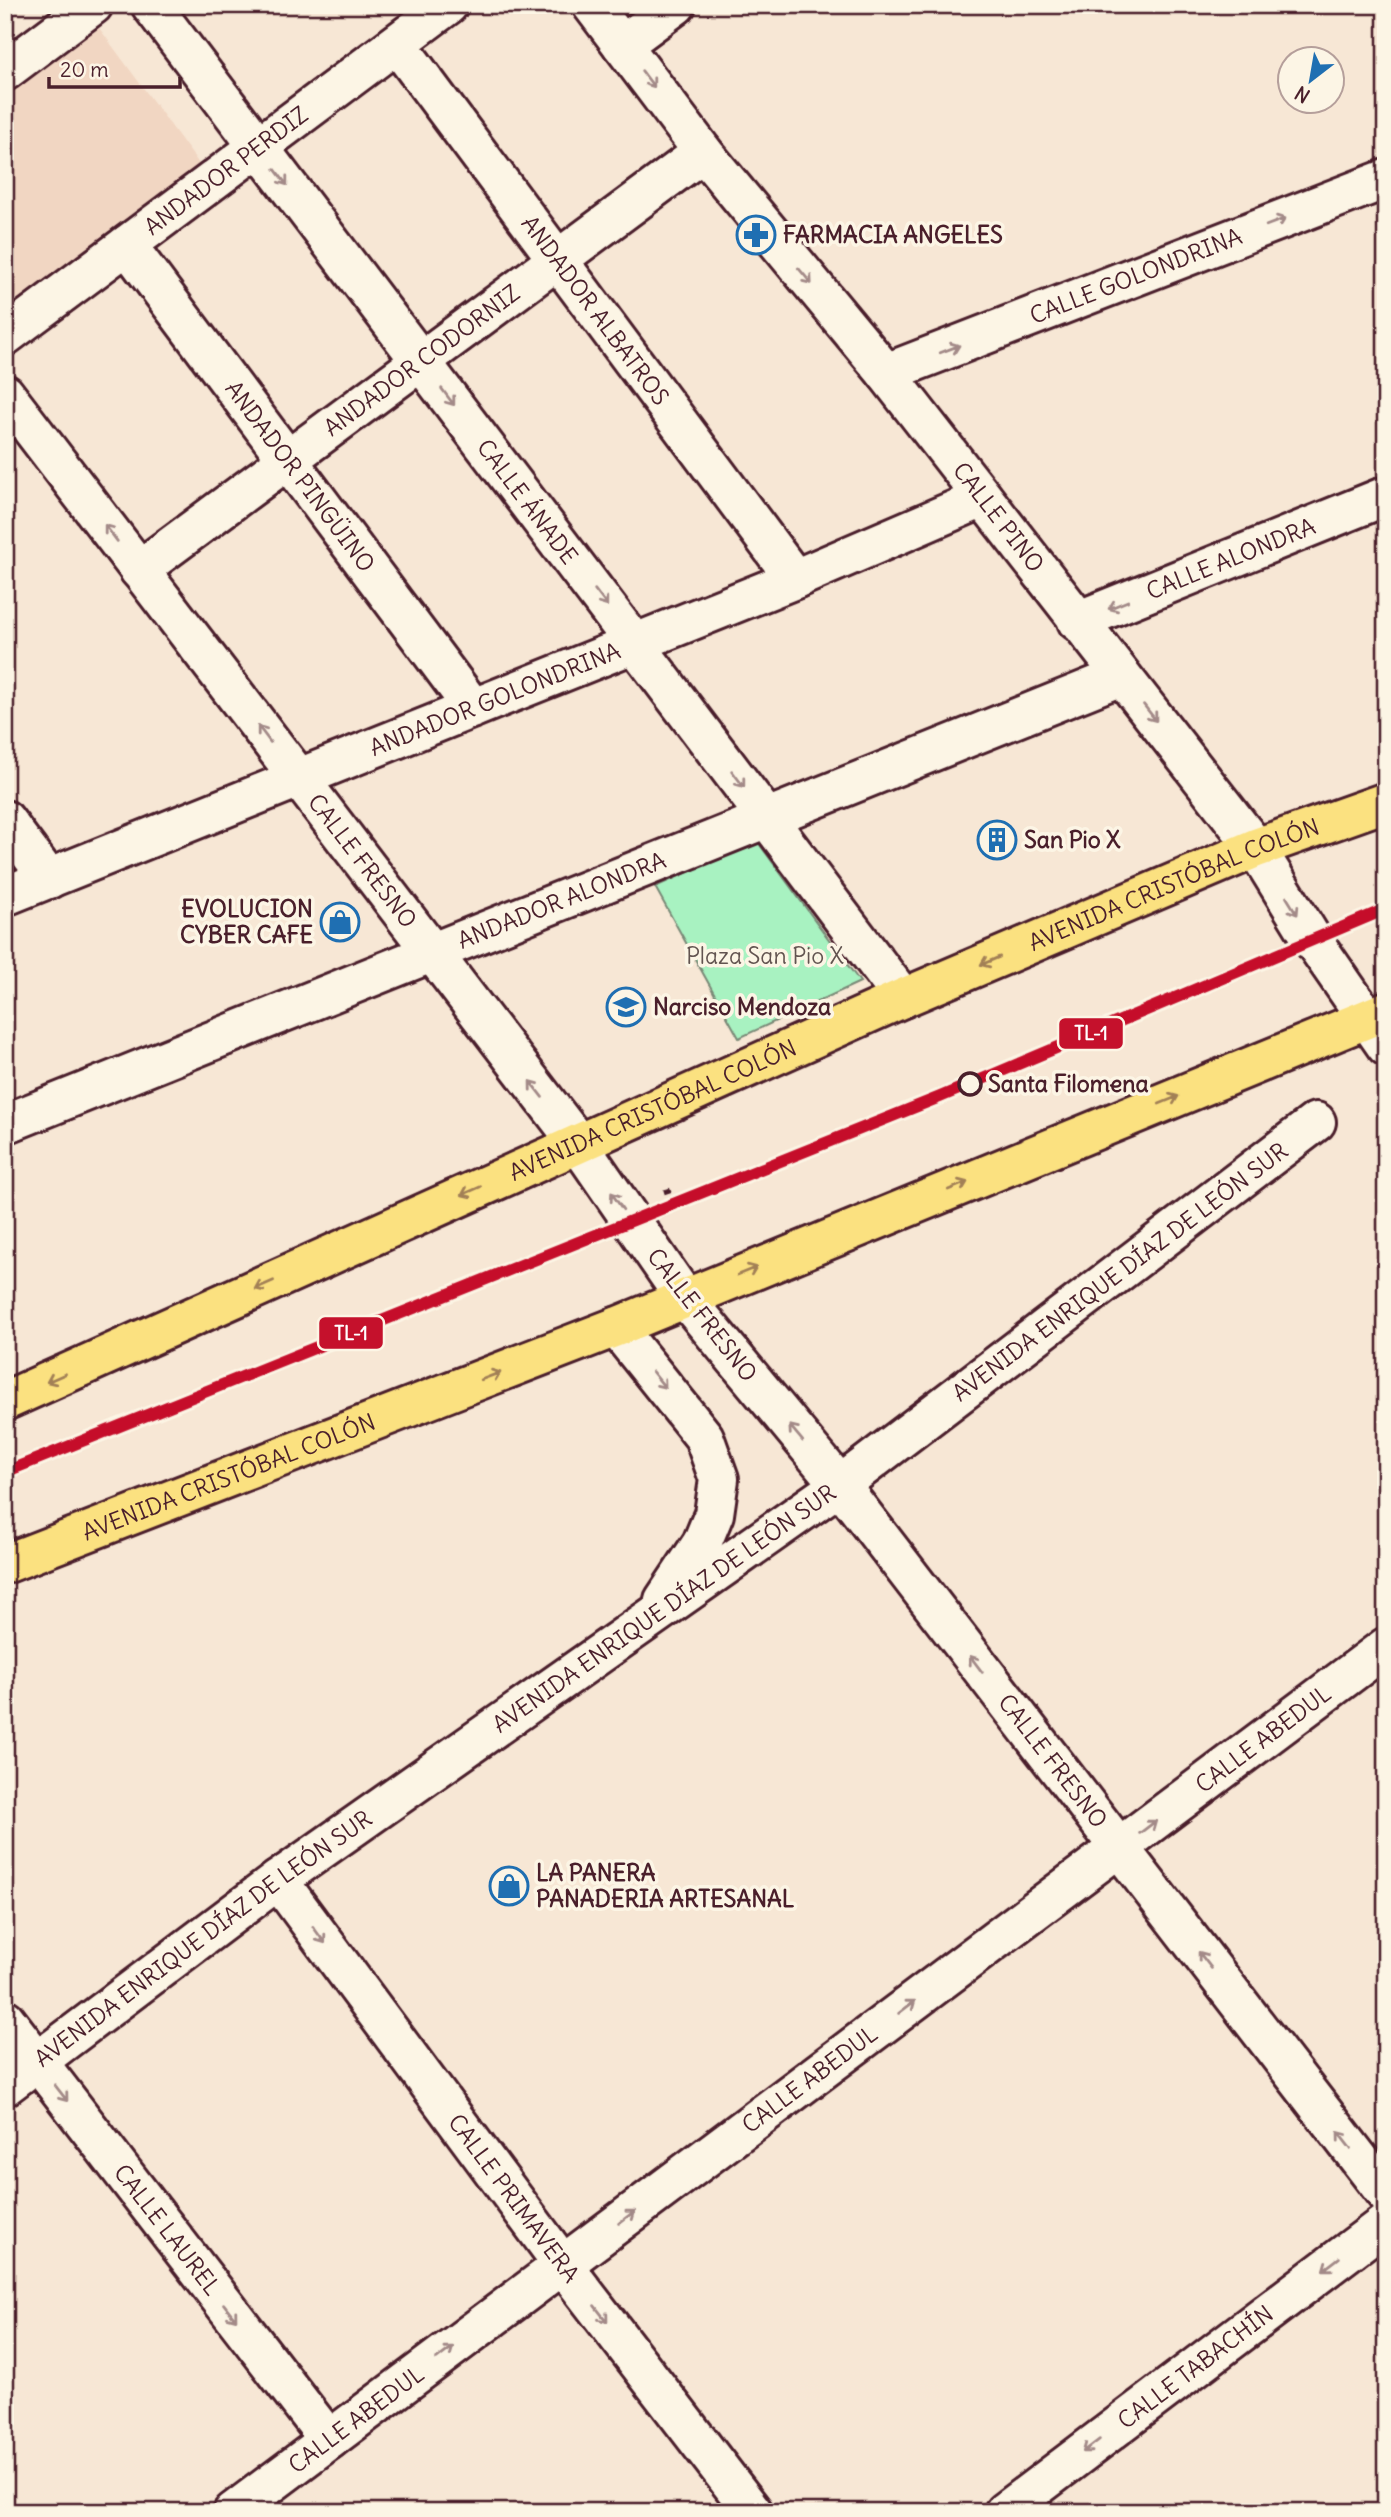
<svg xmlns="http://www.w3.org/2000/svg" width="1391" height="2517" viewBox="0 0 1391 2517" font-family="Delius,sans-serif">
<rect width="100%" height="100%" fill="#f7e7d5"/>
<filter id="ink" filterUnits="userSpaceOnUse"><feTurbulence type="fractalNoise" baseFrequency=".0143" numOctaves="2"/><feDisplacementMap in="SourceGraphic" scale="14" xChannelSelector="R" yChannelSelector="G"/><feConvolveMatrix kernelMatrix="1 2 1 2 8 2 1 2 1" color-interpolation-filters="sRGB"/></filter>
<g filter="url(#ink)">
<path fill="#f1d6c2" d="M94,21l114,155 -183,134 -20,-26v-198z"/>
<path fill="#a8f2c1" stroke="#798876" stroke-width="2" d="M757,841l103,141 -121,56 -84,-151z"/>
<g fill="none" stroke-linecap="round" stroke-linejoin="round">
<defs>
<g id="street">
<path id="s1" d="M151,5l752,993"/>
<path id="s2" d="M592,5l111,147 183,221 370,475 56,91 74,107"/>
<path id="s3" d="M397,44l398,535"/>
<path d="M622,45l54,-40"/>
<path d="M5,71l88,-66"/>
<path id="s4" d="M127,245l346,463"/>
<path id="s5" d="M5,336l443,-331"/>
<path id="s6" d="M886,373l500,-194"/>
<path id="s7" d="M5,394l573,749"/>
<path id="s8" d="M139,570l564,-418"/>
<path id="s9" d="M1077,621l309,-125"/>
<path d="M5,820l44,59"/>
<path id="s10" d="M5,896l790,-317 188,-81"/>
<path id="s11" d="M1316,1122l-476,363 546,709"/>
<path id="s12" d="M5,1124l1116,-448"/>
<path id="s13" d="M278,1880l285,385 190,247"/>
<path id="s14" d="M5,2019l324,421"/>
<path id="s15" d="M233,2512l1153,-865"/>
<path id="s16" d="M1004,2512l382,-289"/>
</g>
<g id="secondary">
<path d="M616,1327l88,110 15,42 -5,35 -12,29 -38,57"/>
<path id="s17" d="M5,2086l273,-206 562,-395 -156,-188 -106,-154"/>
</g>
<g id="primary">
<path id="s18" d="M5,1401l898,-403 353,-150 130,-46"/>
<path id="s19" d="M5,1564l611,-237 770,-316"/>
</g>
</defs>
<use href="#street" stroke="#4a1f2b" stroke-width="44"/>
<use href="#secondary" stroke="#4a1f2b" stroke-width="44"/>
<use href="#primary" stroke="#4a1f2b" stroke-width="44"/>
<path stroke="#4a1f2b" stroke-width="4.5" stroke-dasharray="7 5" stroke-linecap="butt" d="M664,1192l9,-3"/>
<use href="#street" stroke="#fcf5e5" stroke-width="38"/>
<use href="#secondary" stroke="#fcf5e5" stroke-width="38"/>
<use href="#primary" stroke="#fbe180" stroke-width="38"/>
<defs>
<path id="rail-1" d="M5,1472l935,-375 446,-188"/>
</defs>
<use href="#rail-1" stroke="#fcf5e5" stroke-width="18"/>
<use href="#rail-1" stroke="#c5112c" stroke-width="12"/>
</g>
<defs><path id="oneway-shaft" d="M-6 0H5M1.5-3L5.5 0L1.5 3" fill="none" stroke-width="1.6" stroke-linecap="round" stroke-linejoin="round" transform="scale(1.75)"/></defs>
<g stroke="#a38a88">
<use href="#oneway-shaft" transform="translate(648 79) rotate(53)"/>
<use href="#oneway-shaft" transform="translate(281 177) rotate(53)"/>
<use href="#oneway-shaft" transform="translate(1276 222) rotate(-21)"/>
<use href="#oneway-shaft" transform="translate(805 276) rotate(50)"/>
<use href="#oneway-shaft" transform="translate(950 349) rotate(-21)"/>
<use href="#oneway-shaft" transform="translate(448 397) rotate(53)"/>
<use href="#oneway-shaft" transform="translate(111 533) rotate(-127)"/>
<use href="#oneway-shaft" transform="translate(601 598) rotate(53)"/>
<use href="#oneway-shaft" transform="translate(1118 605) rotate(158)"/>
<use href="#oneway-shaft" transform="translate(1150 713) rotate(52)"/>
<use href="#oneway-shaft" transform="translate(264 734) rotate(-127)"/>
<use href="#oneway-shaft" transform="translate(738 779) rotate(53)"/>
<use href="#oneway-shaft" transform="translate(1292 906) rotate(58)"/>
<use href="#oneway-shaft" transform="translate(536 1089) rotate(-128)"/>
<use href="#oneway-shaft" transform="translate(617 1201) rotate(-124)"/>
<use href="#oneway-shaft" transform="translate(659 1380) rotate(51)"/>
<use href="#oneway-shaft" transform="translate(796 1433) rotate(-130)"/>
<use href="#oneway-shaft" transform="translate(976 1664) rotate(-127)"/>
<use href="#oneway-shaft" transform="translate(1148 1827) rotate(-37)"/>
<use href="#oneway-shaft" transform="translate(319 1935) rotate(54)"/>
<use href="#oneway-shaft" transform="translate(1205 1960) rotate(-128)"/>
<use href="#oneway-shaft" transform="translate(907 2007) rotate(-37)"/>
<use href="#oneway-shaft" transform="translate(61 2093) rotate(52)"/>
<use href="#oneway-shaft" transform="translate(1344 2140) rotate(-128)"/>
<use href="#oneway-shaft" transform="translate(627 2217) rotate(-37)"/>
<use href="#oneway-shaft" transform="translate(1331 2264) rotate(143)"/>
<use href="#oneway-shaft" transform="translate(230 2312) rotate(52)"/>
<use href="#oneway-shaft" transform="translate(601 2314) rotate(52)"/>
<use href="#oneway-shaft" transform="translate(445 2353) rotate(-37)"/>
<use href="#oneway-shaft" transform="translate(1091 2446) rotate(143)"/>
</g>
<g stroke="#a28056">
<use href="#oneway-shaft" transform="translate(990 961) rotate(157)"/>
<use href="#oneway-shaft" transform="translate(1169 1100) rotate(-22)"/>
<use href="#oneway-shaft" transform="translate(958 1186) rotate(-22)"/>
<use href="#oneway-shaft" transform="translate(471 1191) rotate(156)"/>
<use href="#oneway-shaft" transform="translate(747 1271) rotate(-22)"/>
<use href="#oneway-shaft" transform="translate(264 1285) rotate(156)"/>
<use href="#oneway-shaft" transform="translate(491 1376) rotate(-21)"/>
<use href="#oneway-shaft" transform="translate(56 1378) rotate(156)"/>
</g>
</g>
<defs>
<symbol id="pharmacy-ring" viewBox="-11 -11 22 22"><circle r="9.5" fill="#fcf5e5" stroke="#1f6fb2" stroke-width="1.5"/><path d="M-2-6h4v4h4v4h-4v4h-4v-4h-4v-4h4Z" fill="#1f6fb2"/></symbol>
<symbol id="building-ring" viewBox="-11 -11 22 22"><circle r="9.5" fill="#fcf5e5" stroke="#1f6fb2" stroke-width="1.5"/><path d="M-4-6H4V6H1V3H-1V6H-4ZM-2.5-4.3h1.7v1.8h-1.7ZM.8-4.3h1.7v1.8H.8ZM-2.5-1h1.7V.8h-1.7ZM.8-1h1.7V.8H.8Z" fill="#1f6fb2"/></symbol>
<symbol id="shop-ring" viewBox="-11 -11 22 22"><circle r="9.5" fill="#fcf5e5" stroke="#1f6fb2" stroke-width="1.5"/><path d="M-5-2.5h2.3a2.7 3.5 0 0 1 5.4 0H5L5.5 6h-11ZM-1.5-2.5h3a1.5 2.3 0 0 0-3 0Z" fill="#1f6fb2"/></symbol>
<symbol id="school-ring" viewBox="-11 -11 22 22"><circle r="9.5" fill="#fcf5e5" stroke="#1f6fb2" stroke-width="1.5"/><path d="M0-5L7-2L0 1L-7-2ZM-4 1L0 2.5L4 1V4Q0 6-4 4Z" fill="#1f6fb2"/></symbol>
</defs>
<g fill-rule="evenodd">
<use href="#pharmacy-ring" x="734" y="213" width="44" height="44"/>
<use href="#building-ring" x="975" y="818" width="44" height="44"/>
<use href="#shop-ring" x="318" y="900" width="44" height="44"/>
<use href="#school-ring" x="604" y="985" width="44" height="44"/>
<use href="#shop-ring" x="487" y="1864" width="44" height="44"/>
</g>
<circle fill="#fcf5e5" stroke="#4a1f2b" stroke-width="3.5" cx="970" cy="1084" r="11"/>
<g text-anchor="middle" stroke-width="7" stroke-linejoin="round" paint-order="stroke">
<g font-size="23" fill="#4a1f2b" stroke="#fcf5e5">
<text dy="8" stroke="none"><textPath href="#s5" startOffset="276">ANDADOR PERDIZ</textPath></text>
<text dy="8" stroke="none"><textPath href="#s6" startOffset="268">CALLE GOLONDRINA</textPath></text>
<text dy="8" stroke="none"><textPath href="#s3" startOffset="332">ANDADOR ALBATROS</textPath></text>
<text dy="8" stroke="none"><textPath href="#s8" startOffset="352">ANDADOR CODORNIZ</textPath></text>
<text dy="8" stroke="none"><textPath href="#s4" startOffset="289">ANDADOR PINGÜINO</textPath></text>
<text dy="8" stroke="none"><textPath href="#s1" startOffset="623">CALLE ÁNADE</textPath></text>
<text dy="8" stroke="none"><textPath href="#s2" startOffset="654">CALLE PINO</textPath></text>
<text dy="8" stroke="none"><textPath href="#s9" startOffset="166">CALLE ALONDRA</textPath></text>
<text dy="8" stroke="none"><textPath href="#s10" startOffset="528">ANDADOR GOLONDRINA</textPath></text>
<text dy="8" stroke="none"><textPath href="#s7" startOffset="588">CALLE FRESNO</textPath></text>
<text dy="8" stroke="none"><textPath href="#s18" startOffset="1278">AVENIDA CRISTÓBAL COLÓN</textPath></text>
<text dy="8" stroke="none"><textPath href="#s12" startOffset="600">ANDADOR ALONDRA</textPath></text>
<text dy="8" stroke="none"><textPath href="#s18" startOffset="710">AVENIDA CRISTÓBAL COLÓN</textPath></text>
<text transform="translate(1120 1272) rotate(-37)" y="8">AVENIDA ENRIQUE DÍAZ DE LEÓN SUR</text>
<text transform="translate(702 1315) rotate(52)" y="8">CALLE FRESNO</text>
<text dy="8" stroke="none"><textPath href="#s19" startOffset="240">AVENIDA CRISTÓBAL COLÓN</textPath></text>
<text dy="8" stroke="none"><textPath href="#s17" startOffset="814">AVENIDA ENRIQUE DÍAZ DE LEÓN SUR</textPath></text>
<text dy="8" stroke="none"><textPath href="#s15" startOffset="1288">CALLE ABEDUL</textPath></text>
<text dy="8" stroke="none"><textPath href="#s11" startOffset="947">CALLE FRESNO</textPath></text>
<text dy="8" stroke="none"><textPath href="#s17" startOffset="247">AVENIDA ENRIQUE DÍAZ DE LEÓN SUR</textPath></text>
<text dy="8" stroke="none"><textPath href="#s15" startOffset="721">CALLE ABEDUL</textPath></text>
<text dy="8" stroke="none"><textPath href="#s13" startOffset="396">CALLE PRIMAVERA</textPath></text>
<text dy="8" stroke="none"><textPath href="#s14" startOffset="266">CALLE LAUREL</textPath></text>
<text dy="8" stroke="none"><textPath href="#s16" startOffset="240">CALLE TABACHÍN</textPath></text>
<text dy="8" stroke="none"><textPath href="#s15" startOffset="154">CALLE ABEDUL</textPath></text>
</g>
<g font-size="23" font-weight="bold" fill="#4a1f2b" stroke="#fcf5e5" text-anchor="start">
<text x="783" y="243">FARMACIA ANGELES</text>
<text x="1024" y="848">San Pio X</text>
<text x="313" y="917" text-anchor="end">EVOLUCION<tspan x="313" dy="26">CYBER CAFE</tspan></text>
<text x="653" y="1015">Narciso Mendoza</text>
<text x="536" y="1881">LA PANERA<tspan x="536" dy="26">PANADERIA ARTESANAL</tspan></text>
</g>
<g font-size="23" fill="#625450" stroke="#fcf5e5">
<text x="765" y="964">Plaza San Pio X</text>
</g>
<g font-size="23" font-weight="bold" fill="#4a1f2b" stroke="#fcf5e5" text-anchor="start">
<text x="988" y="1092">Santa Filomena</text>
</g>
</g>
<g stroke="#fcf5e5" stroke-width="2.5">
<rect x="1058" y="1017" width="66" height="33" rx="7" fill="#c5112c"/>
<rect x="318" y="1316" width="66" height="34" rx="7" fill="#c5112c"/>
</g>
<g font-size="19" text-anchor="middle" font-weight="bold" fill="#fff">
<text x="1091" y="1040">TL-1</text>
<text x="351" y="1340">TL-1</text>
</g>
<rect width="1391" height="2517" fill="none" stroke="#fcf5e5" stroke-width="28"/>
<rect x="14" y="14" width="1363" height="2489" fill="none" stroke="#4a1f2b" stroke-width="2.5" filter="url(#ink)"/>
<g transform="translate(1311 80) rotate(211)"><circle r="33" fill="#fcf5e5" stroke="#b59f9b" stroke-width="2"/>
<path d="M0-5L12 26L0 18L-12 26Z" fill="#1f6fb2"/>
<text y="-10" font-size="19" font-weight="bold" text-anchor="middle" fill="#4a1f2b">N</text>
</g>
<path d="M49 77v10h131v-10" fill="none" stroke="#4a1f2b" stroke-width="3.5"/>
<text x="60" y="77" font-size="21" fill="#4a1f2b" stroke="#fcf5e5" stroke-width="5" paint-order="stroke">20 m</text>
</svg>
